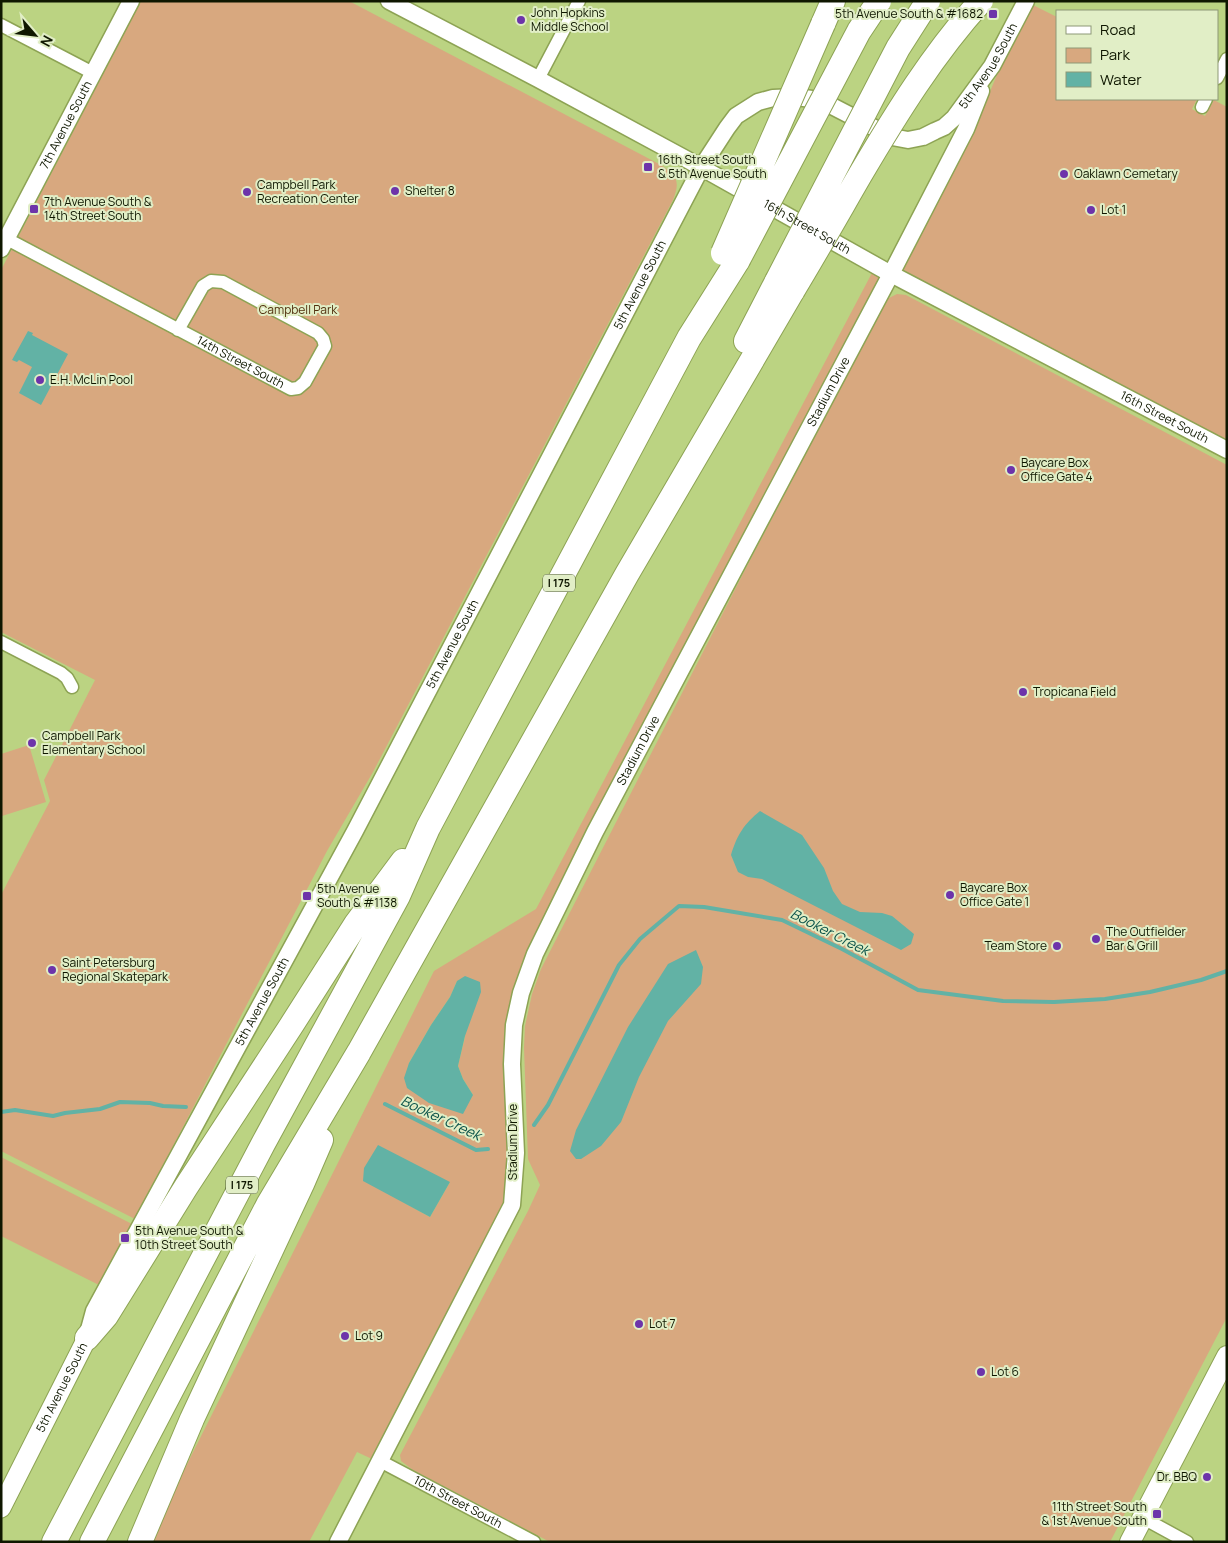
<svg xmlns="http://www.w3.org/2000/svg" width="1228" height="1543" viewBox="0 0 1228 1543" font-family="Manrope,sans-serif">
<rect width="100%" height="100%" fill="#bbd382"/>
<path fill="#d8a87f" fill-rule="evenodd" d="M141,1h208l312,164c17,12 19,16 12,35l-300,572 -46,79 -192,368 -134,-68v-256l49,-94 -6,-21 51,-100 -94,-48v-362z
M1033,5l24,12v82h140l-5,10 13,7 9,-16 13,7v335l-326,-171 72,-139 26,-62z
M873,271l8,5 -293,552 -84,229 4,95 -4,51 -132,256 -15,-7 -48,90h-161l286,-571 102,-62zM457,981l8,56 -7,29 5,13 10,16 -64,-32 22,-38 19,-28zM450,1182l-20,35 -29,-16z
M897,294l9,1 321,170v852l-117,225h-560l-137,-72 -12,-9 -1,-6 128,-244 12,-26 -12,-26 -4,-111 1,-22 7,-32 9,-25 207,-405 139,-265z
M29,745l17,57 -44,14 -1,-62z
M1,1157l131,67 -33,61 -98,-49z"/>
<path fill="#62b2a5" d="M28,331l5,2 -1,2 36,19 -27,51 -22,-12 13,-26 -13,-7 -2,2 -5,-2z
M760,811l42,24 22,33 9,23 9,13 18,8 22,1 10,3 22,18 -3,10 -10,6 -139,-71 -14,-2 -10,-5 -7,-17c6,-20 13,-31 29,-44z
M696,950l7,17 -2,17 -33,37 -29,56 -18,45 -20,24 -20,13h-5l-6,-8 6,-21 52,-103 40,-63z
M465,976l15,6 1,10 -16,44 -7,30 5,13 10,16 -10,19 -34,-11 -22,-15 -3,-10 5,-15 22,-38 19,-28 7,-16z
M378,1145l72,37 -20,35 -67,-36 1,-13z"/>
<g fill="none" stroke-linecap="round" stroke-linejoin="round">
<path stroke="#62b2a5" stroke-width="4" d="M385,1104l91,46 12,-1
M1,1112l14,-2 38,6 12,-3 35,-4 20,-7 30,1 13,3 23,1
M534,1125l14,-20 71,-140 21,-26 39,-33 25,1 78,13 60,29 76,41 85,11 51,1 51,-3 45,-7 51,-12 26,-9"/>
<defs>
<g id="minor">
<path d="M1,25l92,48"/>
<path d="M1217,78l10,-19"/>
<path d="M538,79l41,-78"/>
<path d="M1202,107l4,-8"/>
<path id="s1" d="M7,239l284,150 7,-1 7,-6 20,-36 -2,-7 -5,-6 -95,-51 -12,-1 -8,5 -25,44"/>
<path d="M1,642l60,31 6,5 5,9"/>
<path id="s2" d="M380,1461l154,81"/>
<path d="M1143,1518l44,24"/>
</g>
<g id="tertiary">
<path id="s3" d="M389,1l149,78 148,80 205,115 336,176"/>
<path id="s4" d="M1,249l130,-248"/>
<path id="s5" d="M88,1333l6,-22 261,-480 346,-663 26,-40 9,-12 22,-14 15,-4 22,-1 17,2 16,5 64,33 16,3 15,-3 12,-6 9,-4 10,-9 38,-52 34,-65"/>
<path id="s6" d="M338,1542l174,-337 4,-52 -4,-89 2,-39 7,-32 14,-39 60,-122 296,-558 75,-145 15,-38"/>
</g>
<g id="secondary">
<path id="s7" d="M1,1508l86,-170"/>
</g>
<path id="primary" d="M1130,1542l97,-186"/>
<path id="motorway" d="M823,24l10,-23
M746,341l31,-60
M87,1338l19,-22 80,-129 105,-161 65,-102 47,-63
M54,1542l209,-398 135,-248 30,-68 261,-490 49,-78
M92,1542l176,-337 91,-153 268,-478 166,-284
M140,1542l52,-123 110,-235 19,-44"/>
</defs>
<use href="#minor" stroke="#8da354" stroke-width="15"/>
<use href="#tertiary" stroke="#8da354" stroke-width="19"/>
<use href="#secondary" stroke="#8da354" stroke-width="21"/>
<use href="#primary" stroke="#8da354" stroke-width="22"/>
<use href="#motorway" stroke="#8da354" stroke-width="26"/>
<use href="#minor" stroke="#fff" stroke-width="12"/>
<use href="#tertiary" stroke="#fff" stroke-width="16"/>
<use href="#secondary" stroke="#fff" stroke-width="19"/>
<use href="#primary" stroke="#fff" stroke-width="20"/>
<use href="#motorway" stroke="#fff" stroke-width="24"/>
<defs>
<path id="motorway-bridge" d="M723,253l100,-229
M738,260l121,-229 20,-30
M777,281l121,-233 30,-47
M793,290c23,-38 45,-77 67,-115 36,-61 73,-121 121,-174"/>
</defs>
<use href="#motorway-bridge" stroke="#8da354" stroke-width="26" stroke-linecap="butt"/>
<use href="#motorway-bridge" stroke="#fff" stroke-width="24"/>
</g>
<g fill="#6d34aa" stroke="#e1eec6" stroke-width="2">
<rect x="988" y="9" width="10" height="10" rx="2.5"/>
<circle cx="521" cy="20" r="5"/>
<rect x="643" y="162" width="10" height="10" rx="2.5"/>
<circle cx="1064" cy="174" r="5"/>
<circle cx="395" cy="191" r="5"/>
<circle cx="247" cy="192" r="5"/>
<rect x="29" y="204" width="10" height="10" rx="2.5"/>
<circle cx="1091" cy="210" r="5"/>
<circle cx="40" cy="380" r="5"/>
<circle cx="1011" cy="470" r="5"/>
<circle cx="1023" cy="692" r="5"/>
<circle cx="32" cy="743" r="5"/>
<circle cx="950" cy="895" r="5"/>
<rect x="302" y="891" width="10" height="10" rx="2.5"/>
<circle cx="1096" cy="939" r="5"/>
<circle cx="1057" cy="946" r="5"/>
<circle cx="52" cy="970" r="5"/>
<rect x="120" y="1233" width="10" height="10" rx="2.5"/>
<circle cx="639" cy="1324" r="5"/>
<circle cx="345" cy="1336" r="5"/>
<circle cx="981" cy="1372" r="5"/>
<circle cx="1207" cy="1477" r="5"/>
<rect x="1152" y="1509" width="10" height="10" rx="2.5"/>
</g>
<g text-anchor="middle" stroke-width="4" stroke-linejoin="round" paint-order="stroke">
<g fill="#e1eec6" stroke="#4e583b" stroke-width="1">
<rect x="543" y="574.5" width="32" height="17" rx="4"/>
<rect x="226" y="1176.5" width="32" height="17" rx="4"/>
</g>
<g font-size="11" font-weight="bold" fill="#0f1700">
<text x="559" y="587">I 175</text>
<text x="242" y="1189">I 175</text>
</g>
<g font-size="12" fill="#0f1700" stroke="#e1eec6" text-anchor="start">
<text x="531" y="17">John Hopkins<tspan x="531" dy="14">Middle School</tspan></text>
<text x="983" y="18" text-anchor="end">5th Avenue South &amp; #1682</text>
<text x="658" y="164">16th Street South<tspan x="658" dy="14">&amp; 5th Avenue South</tspan></text>
<text x="1074" y="178">Oaklawn Cemetary</text>
<text x="257" y="189">Campbell Park<tspan x="257" dy="14">Recreation Center</tspan></text>
<text x="405" y="195">Shelter 8</text>
<text x="44" y="206">7th Avenue South &amp;<tspan x="44" dy="14">14th Street South</tspan></text>
<text x="1101" y="214">Lot 1</text>
<text x="50" y="384">E.H. McLin Pool</text>
<text x="1021" y="467">Baycare Box<tspan x="1021" dy="14">Office Gate 4</tspan></text>
<text x="1033" y="696">Tropicana Field</text>
<text x="42" y="740">Campbell Park<tspan x="42" dy="14">Elementary School</tspan></text>
<text x="960" y="892">Baycare Box<tspan x="960" dy="14">Office Gate 1</tspan></text>
<text x="317" y="893">5th Avenue<tspan x="317" dy="14">South &amp; #1138</tspan></text>
<text x="1106" y="936">The Outfielder<tspan x="1106" dy="14">Bar &amp; Grill</tspan></text>
<text x="1047" y="950" text-anchor="end">Team Store</text>
<text x="62" y="967">Saint Petersburg<tspan x="62" dy="14">Regional Skatepark</tspan></text>
<text x="135" y="1235">5th Avenue South &amp;<tspan x="135" dy="14">10th Street South</tspan></text>
<text x="649" y="1328">Lot 7</text>
<text x="355" y="1340">Lot 9</text>
<text x="991" y="1376">Lot 6</text>
<text x="1197" y="1481" text-anchor="end">Dr. BBQ</text>
<text x="1147" y="1511" text-anchor="end">11th Street South<tspan x="1147" dy="14">&amp; 1st Avenue South</tspan></text>
</g>
<g font-size="12" fill="#0f1700" stroke="#e1eec6">
<text dy="4" stroke="none"><textPath href="#s5" startOffset="1680">5th Avenue South</textPath></text>
<text dy="4" stroke="none"><textPath href="#s4" startOffset="140">7th Avenue South</textPath></text>
<text dy="4" stroke="none"><textPath href="#s3" startOffset="475">16th Street South</textPath></text>
<text dy="4" stroke="none"><textPath href="#s5" startOffset="1185">5th Avenue South</textPath></text>
<text dy="4" stroke="none"><textPath href="#s1" startOffset="264">14th Street South</textPath></text>
<text dy="4" stroke="none"><textPath href="#s6" startOffset="1268">Stadium Drive</textPath></text>
<text dy="4" stroke="none"><textPath href="#s3" startOffset="880">16th Street South</textPath></text>
<text dy="4" stroke="none"><textPath href="#s5" startOffset="780">5th Avenue South</textPath></text>
<text dy="4" stroke="none"><textPath href="#s6" startOffset="862">Stadium Drive</textPath></text>
<text dy="4" stroke="none"><textPath href="#s5" startOffset="375">5th Avenue South</textPath></text>
<text transform="translate(513 1142) rotate(-90)" y="4">Stadium Drive</text>
<text dy="4" stroke="none"><textPath href="#s7" startOffset="135">5th Avenue South</textPath></text>
<text dy="4" stroke="none"><textPath href="#s2" startOffset="88">10th Street South</textPath></text>
</g>
<g font-size="12" fill="#51300e" stroke="#e1eec6">
<text x="298" y="314">Campbell Park</text>
</g>
<g font-size="14" font-style="italic" fill="#0b5249" stroke="#e1eec6">
<text transform="translate(830 932) rotate(27)" y="5">Booker Creek</text>
<text transform="translate(441 1118) rotate(25)" y="5">Booker Creek</text>
</g>
</g>
<rect width="1228" height="1543" fill="none" stroke="#0f1700" stroke-width="5"/>
<rect x="1056" y="10" width="162" height="90" fill="#e1eec6" stroke="#8d9877"/>
<rect x="1066" y="26" width="25" height="8" fill="#ffffff" stroke="#8d9877"/>
<text x="1100" y="35" font-size="15" fill="#0f1700">Road</text>
<rect x="1066" y="48" width="25" height="15" fill="#d8a87f" stroke="#8d9877"/>
<text x="1100" y="60" font-size="15" fill="#0f1700">Park</text>
<rect x="1066" y="72" width="25" height="15" fill="#62b2a5" stroke="#8d9877"/>
<text x="1100" y="85" font-size="15" fill="#0f1700">Water</text>
<g transform="translate(35 35) rotate(118)" stroke="#e1eec6" stroke-width="4" paint-order="stroke">
<path d="M0-4L9 19L0 12L-9 19Z" fill="#0f1700"/>
<text y="-8" font-size="14" font-weight="bold" text-anchor="middle" fill="#0f1700">N</text>
</g>
</svg>
